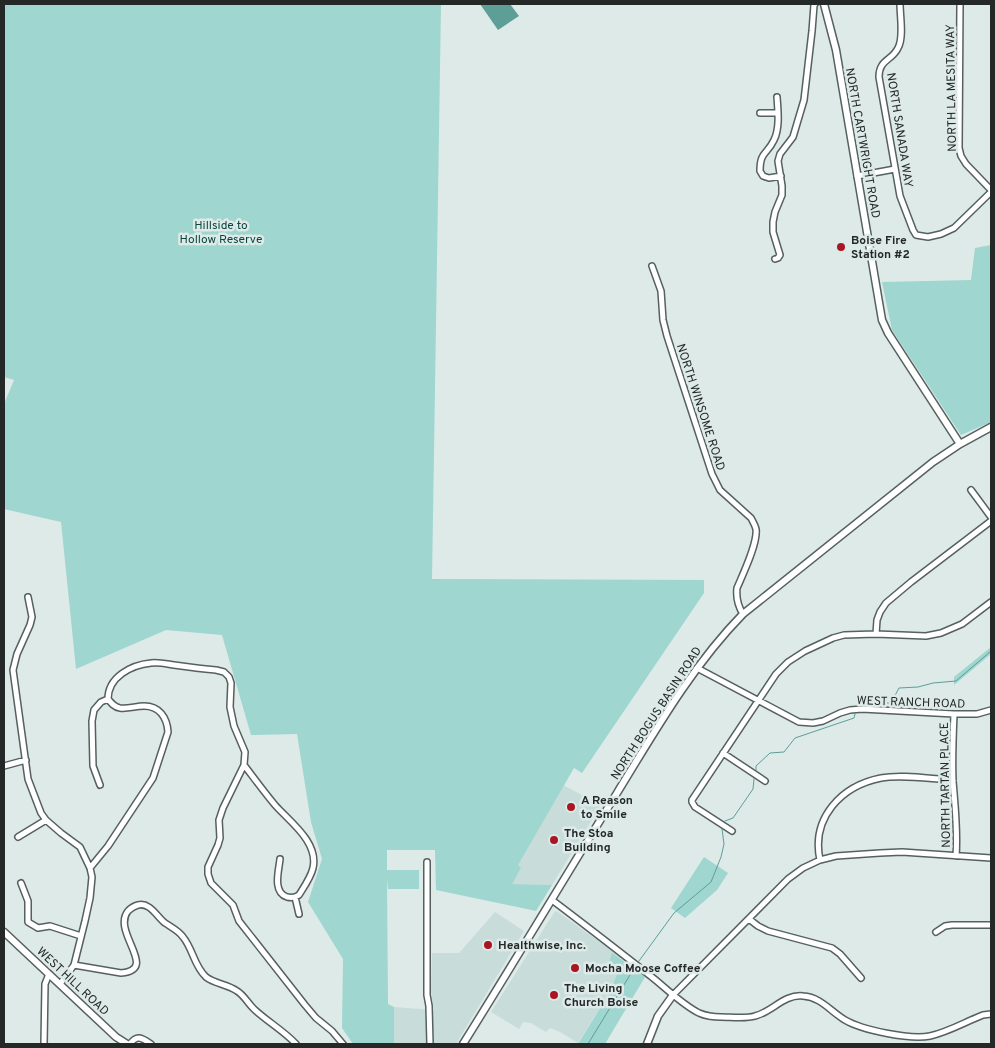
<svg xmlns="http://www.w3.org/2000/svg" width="995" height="1048" viewBox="0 0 995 1048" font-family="Overpass,sans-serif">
<rect width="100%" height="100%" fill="#ddeae8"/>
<path fill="#c8ddda" d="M563,785l38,20 -49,80 -41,-1 10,-16 -4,-3z
M555,911l3,1 67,48 -7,10 -8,22 -32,51 -18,-11 -10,-4 -4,4 -15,-9 -8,-1 -4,7 -28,-17z
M495,912l29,19 -68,113h-62v-37l40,3 -3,-19 1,-38h27z"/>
<path fill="#9fd6cf" d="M4,4h437l-9,575 272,1v13l-122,180 -8,-5 -56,97 3,3 -9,16 40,1 -16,26 -100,-21 -1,-40h-48v20h32v19h-31l-1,-10 1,125 6,3v37h-41l-11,-16 1,-69 -35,-57 14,-43 -11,-37 -14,-88 -46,1 -29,-100 -56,-5 -90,39 -15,-147 -57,-13v-105l10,-24 -10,-3z
M991,245v177l-30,13 -69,-105 -10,-48 89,-2 4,-32z
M991,647v7l-37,31v-8z
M704,857l24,16 -11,17 -32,28 -14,-10z
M612,953l33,24 -40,67h-27l32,-52 8,-21 -6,-5 -2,-6z"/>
<path fill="#5d9e97" d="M480,4h30l9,12 -21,14z"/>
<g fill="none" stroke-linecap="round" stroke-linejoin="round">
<path stroke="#5d9e97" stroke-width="1" d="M857,707l6,-4h28l8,-15 19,-1 15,-4 23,-2 35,-30
M756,770v-4l14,-13 14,-1 11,-14 59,-20 1,-4
M725,821l8,-3 20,-29 1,-10
M639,961l35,-48 37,-31 10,-25 3,-13 -2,-15
M588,1044l45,-74"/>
<defs>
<path id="minor" d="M900,4c0,12 4,34 -2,44 -6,13 -19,11 -19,29l21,119 13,34 3,5 12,2 13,-3 13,-6 37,-36
M960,4l-1,144 2,8 5,8 25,26
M777,97c1,14 3,31 -3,43 -7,15 -14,11 -14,31l3,5 6,2 12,-2
M760,113h18
M857,176l38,-7
M775,259l3,-1 2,-3 -7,-23v-10l2,-10 7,-17v-9l-4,-25 2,-7 13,-17 11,-37 8,-69 2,-26 1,-1
M652,266l9,25 2,29 4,16 45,138 8,16 31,28c2,4 4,7 5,11 2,14 -13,45 -19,59 -1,9 1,18 6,26
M971,490l20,27
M28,597l4,20 -2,8 -13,29 -4,16 15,109 13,34 5,7 15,13 19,14 10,21 2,9 -2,21 -5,23 -11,44 -14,19
M876,634l1,-14 3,-8 6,-9 25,-21 80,-61
M697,668l102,54 14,1 10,-2 17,-8 10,-3 12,-1 92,5h23l14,-4
M954,714c-1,23 -2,45 -1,67 2,25 5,50 3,75
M723,753l42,28
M244,765c10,13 20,27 31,40 14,16 44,37 38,63 -2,9 -9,19 -14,27 -4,3 -7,3 -12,2 -15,-5 -8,-27 -7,-38
M4,766l22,-6
M100,785l-7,-19 -1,-45 2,-11 7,-8 7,-3
M732,831l-37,-24 -3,-5v-2l84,-126 12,-12 17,-11 28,-13 11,-3 32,-1 50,2 15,-3 21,-9 29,-22
M18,837l28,-17
M820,860c-9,-42 21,-74 61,-82 21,-4 50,1 72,2
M427,862v133l2,11 1,38
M90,868l18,-22 45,-68 15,-46c-1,-15 -9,-26 -24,-26 -8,0 -16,3 -24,2 -6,-1 -9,-5 -12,-9 0,-22 23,-34 43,-36 8,-1 16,1 23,2 14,2 28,4 42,5l8,2 5,5 2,6 -1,24 4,19 11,26 -1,13 -21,43 -4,12 1,18 -2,7 -10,22v7l3,9 22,22 6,16 66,84 11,13 16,13 11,13
M21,883l7,18v21l10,6 12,-2 31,10
M295,897l4,17
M552,900c32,24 64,49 96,74 16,12 33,30 51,39 7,3 15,4 22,4 10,0 25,2 34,-1 17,-4 29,-22 48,-20 18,1 28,16 42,24 17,10 65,20 85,16 18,-4 35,-14 53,-21l8,-1
M749,919l9,7 10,5 64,17 8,6 21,24
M936,932l9,-6 7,-1h39
M74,965l47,8c39,-3 -10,-41 7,-62 3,-3 6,-5 10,-6 12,-3 19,12 27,18 6,4 14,8 18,14 10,12 11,29 23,40 9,7 21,7 31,14 8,5 11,13 18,19 13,12 29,21 41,34
M673,995l115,-116 15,-11 17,-8 16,-4 44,-3 22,-1 89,6
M44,1044l1,-60 4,-10
M130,1044c7,-10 12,-6 21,0"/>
<path id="tertiary" d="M824,4l12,46 46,270 6,13 72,111
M4,932l112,105 11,7
M463,1044c52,-83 102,-167 154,-251 38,-62 75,-127 126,-179l190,-152 27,-18 31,-17
M647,1044l11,-28 15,-21"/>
</defs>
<use href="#minor" stroke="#55605f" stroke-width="8"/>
<use href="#tertiary" stroke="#55605f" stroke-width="9"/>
<use href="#minor" stroke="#fff" stroke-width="5"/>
<use href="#tertiary" stroke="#fff" stroke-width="6"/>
</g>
<g fill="#aa1523" stroke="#ddeae8" stroke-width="2">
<circle cx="841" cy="247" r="5"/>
<circle cx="571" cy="807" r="5"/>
<circle cx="554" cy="840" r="5"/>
<circle cx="488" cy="945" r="5"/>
<circle cx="575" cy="968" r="5"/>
<circle cx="554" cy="995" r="5"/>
</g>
<g text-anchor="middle" stroke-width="5" stroke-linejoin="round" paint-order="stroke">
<g font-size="12" fill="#242928" stroke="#ddeae8">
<text transform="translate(951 88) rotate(-91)" y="4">NORTH LA MESITA WAY</text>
<text transform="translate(900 130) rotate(81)" y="4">NORTH SANADA WAY</text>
<text transform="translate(863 143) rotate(80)" y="4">NORTH CARTWRIGHT ROAD</text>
<text transform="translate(701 407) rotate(72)" y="4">NORTH WINSOME ROAD</text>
<text transform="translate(911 702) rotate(2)" y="4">WEST RANCH ROAD</text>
<text transform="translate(656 713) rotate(-57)" y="4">NORTH BOGUS BASIN ROAD</text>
<text transform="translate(945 785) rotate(-91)" y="4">NORTH TARTAN PLACE</text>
<text transform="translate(73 981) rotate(43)" y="4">WEST HILL ROAD</text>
</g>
<g font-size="12" fill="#094642" stroke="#ddeae8">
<text x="221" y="229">Hillside to<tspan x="221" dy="14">Hollow Reserve</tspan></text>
</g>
<g font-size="12" font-weight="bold" fill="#242928" stroke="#ddeae8" text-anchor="start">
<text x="851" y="244">Boise Fire<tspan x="851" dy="14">Station #2</tspan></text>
<text x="581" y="804">A Reason<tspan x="581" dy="14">to Smile</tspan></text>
<text x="564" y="837">The Stoa<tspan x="564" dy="14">Building</tspan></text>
<text x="498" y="949">Healthwise, Inc.</text>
<text x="585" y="972">Mocha Moose Coffee</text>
<text x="564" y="992">The Living<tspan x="564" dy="14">Church Boise</tspan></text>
</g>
</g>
<rect width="995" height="1048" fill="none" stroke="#242928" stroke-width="10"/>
</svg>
